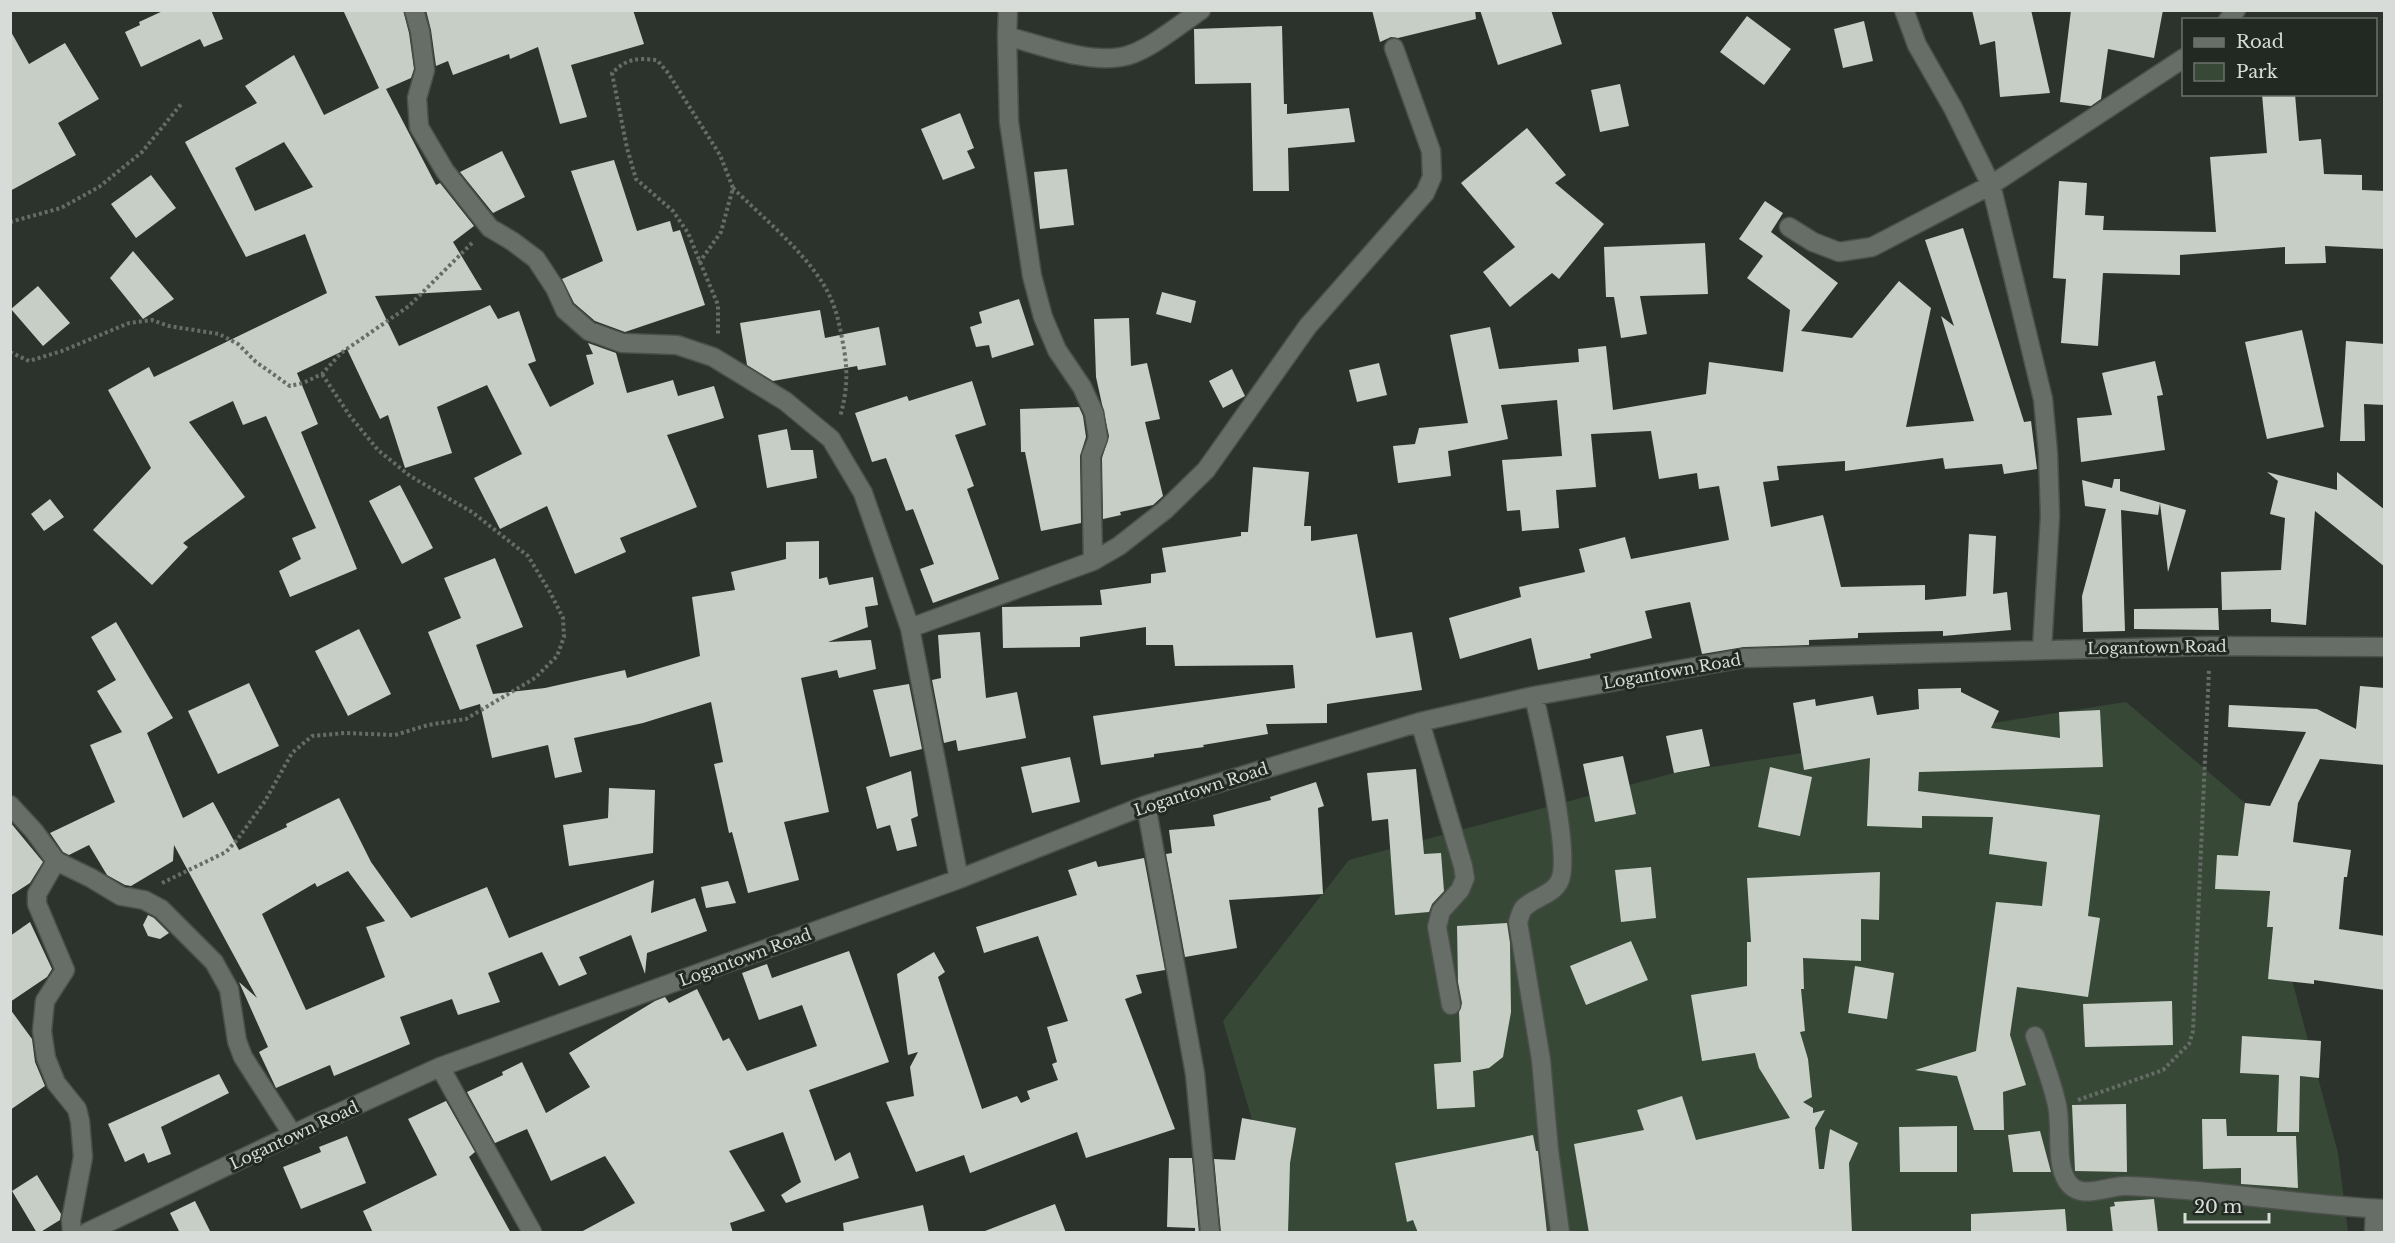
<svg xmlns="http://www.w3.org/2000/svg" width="2395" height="1243" viewBox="0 0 2395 1243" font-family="'Libre Baskerville',serif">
<rect width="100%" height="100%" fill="#2c332c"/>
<path fill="#374837" d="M2126,702l119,101 93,350 10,79h-1063l-62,-211 126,-161 325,-87z"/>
<path fill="#c6cec6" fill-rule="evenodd" d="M165,10h46l12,29 -19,8 -4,-8 -59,28 -16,-35 15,-7 -1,-3z
M343,10h60l6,23 5,36 -3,9 -25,11 50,96 4,-2 34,43 -21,16 29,48 -107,6 24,50 91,-41 8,14 21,-8 17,50 -8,3 22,43 44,-23 -8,-29 7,-1 -5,-11 28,10 11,40 46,-13 5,16 36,-10 10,32 -57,17 30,72 -77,31 6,14 -51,22 -28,-68 -47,23 -26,-51 48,-24 -35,-69 -50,22 15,46 -47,15 -17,-53 -8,4 -33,-70 -50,24 21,51 -17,8 56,137 -67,28 -11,-26 22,-12 -9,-21 24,-10 -50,-112 -23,9 -10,-24 -44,21 56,75 -62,46 5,4 -36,38 -59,-55 58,-62 -43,-78 41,-23 5,10 173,-84 -22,-59 -59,23 -61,-115 72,-39 -12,-17 49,-31 30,60 55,-27zM284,142l29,45 -58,24 -20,-43z
M426,10h207l11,34 -73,21 16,52 -27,7 -22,-77 -28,12 -1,-5 -56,21 -5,-14 -12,5 -5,-36z
M1372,10h103l1,9 -78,19 -7,-1 -11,5z
M1480,10h71l11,34 -64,21z
M1972,10h59l19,83 -50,4 -5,-56 -15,4z
M2071,10h92l-9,48 -46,-9 -7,50 -10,7 -31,-4z
M1747,16l44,33 -27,36 -44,-33z
M1864,21l9,40 -30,7 -9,-39z
M1282,26l2,78h3v10l62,-6 6,34 -67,6 1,43h-36l-2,-108 -56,1 -1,-55z
M10,30l19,34 36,-21 34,56 -41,24 18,32 -66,36z
M1620,84l9,42 -29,6 -9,-42z
M2262,94h33l4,47 22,-2 3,35 38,1v15l23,1v58l-60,-3 1,17 -41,1v-17l-105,8v20l-77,-2 -5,73 -37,-3 5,-64 -13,-1 6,-97 28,2 -2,32 19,1 -1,14 113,2 -6,-75 57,-4z
M960,113l14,35 -7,3 8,17 -32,12 -22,-51z
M1527,128l39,47 -11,8 49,41 -45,55 -7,-6 -42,34 -27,-35 32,-25 -54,-64z
M502,151l23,46 -32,16 -33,-41z
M614,160l23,71 33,-10 3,11 7,-2 25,75 -80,27 -30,-11 -21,-18 -12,-24 41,-18 -32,-90z
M1067,169l7,56 -34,4 -6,-57z
M151,175l25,33 -40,30 -25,-34z
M1765,201l18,12 -12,19 67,51 -37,48 51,7 47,-57 32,27 -25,119 68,-6 -33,-105 13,10 -29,-86 38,-12 61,194 7,-1 6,48 -33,5 -2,-10 -57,5 -2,-11 -98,13v-10l-68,5 2,14 -16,2 8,45 52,-12 18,72 84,-2v15l41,-4 3,-62 27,2 -3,58 14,-2 4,38 -68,6v-5l-85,2v5l-49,2v5l-65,2 -42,7 -12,-52 -45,9 7,27 -62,16 1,4 -53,12 -7,-32 -71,21 -11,-41 72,-21 -2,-10 66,-15 -6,-23 46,-12 6,22 98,-19 -10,-54 -20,3 -2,-16 -38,6 -8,-48 -60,3 5,53 -40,3 3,38 -37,3 -2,-21 -13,1 -5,-51 60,-4 -5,-56 -56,5 7,34 -60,12 3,25 -53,7 -5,-37 22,-2 4,-16 49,-5 -18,-88 40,-8 9,42 80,-7 -1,-13 28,-3 7,64 93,-16 3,-32 74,10 7,-62 -43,-32 16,-22 -24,-17z
M1705,243l3,51 -68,2 7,38 -26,4 -7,-41h-8l-2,-50z
M133,251l41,48 -31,20 -33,-41z
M38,286l32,37 -27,23 -32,-37z
M1162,292l34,9 -5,22 -35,-9z
M1019,299l15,46 -42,13 -3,-13 -13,2 -6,-20 12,-4 -3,-11z
M820,310l5,28 54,-11 7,38 -28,5 -1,-4 -84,15 -26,-16 -7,-42z
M1129,318l2,48 16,-3 13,56 -15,3 18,74 -10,9 -33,7 1,3 -18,4 -1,-61 7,-22 -13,-59 -2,-58z
M2302,330l22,97 -57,12 -22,-97z
M2346,341l39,3v61l-21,-1 1,37h-25z
M2155,361l8,34 -6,1 8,54 -84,12 -4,-44 35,-3 -10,-42z
M1379,363l8,32 -30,7 -8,-32z
M1232,369l13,27 -22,12 -14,-27z
M972,381l14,44 -31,10 19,51 -7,3 32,90 -66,24 -13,-34 14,-5 -21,-55 -7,2 -20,-53 -14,4 -17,-49 52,-17 2,5z
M1079,407l4,9 3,21 -6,19 1,67 -40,8 -16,-79h-4l-1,-43z
M787,429l4,21h22l4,28 -50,10 -9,-53z
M1253,467l56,5 -5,54h7v15l46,-7 19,104 36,-6 10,58 -95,14v19l-61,1 2,10 -65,11 1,2 -50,7v3l-53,8 -8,-49 202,-28 -2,-23 -118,1 -2,-21h-27v-18l-66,10v10l-77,1 -1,-41 100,-2 -2,-15 51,-7v-9l15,-2 -4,-24 79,-12v-4h7z
M2267,472l70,18v-18l48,38v57l-70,-56 -9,114 -35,-3v-13l-49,1 -1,-38 60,-2 4,-52 -15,-4 8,-33z
M2114,479h6v12l66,19 -18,62 -8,-69 -2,12 -37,-5 4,121 -42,1 -1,-36 24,-87 -21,-3 -3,-26 30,8z
M400,485l33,63 -31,16 -33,-63z
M50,499l14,18 -20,14 -13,-17z
M819,541v38l8,-2 2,8 44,-8 5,28 -13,2 3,20 -40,15 43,-2 5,29 -37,9 -2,-8 -36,8 28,134 -45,10 15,58 -51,13 -16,-61 -3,1 -15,-69 9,-2 -12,-60 -68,21 -69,15 8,34 -27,6 -7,-33 -56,13 -12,-54 -20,6 -32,-78 33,-14 -17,-40 51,-20 28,69 -47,18 17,49 52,-6 80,-18 2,8 73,-22 -8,-59 43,-7 -4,-18 55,-13v-17z
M2218,608l1,22 -85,-1v-20z
M116,622l57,96 -26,15 36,85 30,-16 26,48 48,-23 -1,-3 53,-26 32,64 40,56 76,-31 22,51 145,-58 -3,33 44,-15 12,33 -60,22 -2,21 -14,-39 -52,22 8,17 -28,12 -17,-34 -54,21 12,29 -42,13 -6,-16 -52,18 10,27 -76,32 -4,-11 -54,23 -17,-36 9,-5 -29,-65 18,16 -83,-153 -1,16 -42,25 -6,-1 -18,-10 -18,-30 -20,10 -6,-3 -13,-19 65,-31 -25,-57 32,-13 -25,-41 19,-11 -25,-43zM348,871l37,50 -19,6 19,50 -79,33 -44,-96 53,-31 2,4z
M359,629l32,65 -43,22 -33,-65z
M980,632l6,66 31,-6 9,46 -68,13 -2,-11 -12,3 -12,-63 9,-2 -3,-43z
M249,683l30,63 -61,28 -30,-63z
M909,684l13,65 -32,8 -17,-67z
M2360,686l25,2v77l-65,-6 -22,44 -5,39 58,8 -4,27h-3l-5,52 46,7v54l-71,-10v4l-46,-5 5,-52h-6l3,-36 -55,-2 2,-34 21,1 7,-53 25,3 36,-74 -78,-5 1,-22 88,4 39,20z
M1961,688v4l38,19 -8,17 69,10 -1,-26 41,-2 3,57 -184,5 -1,19 182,24 -12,101 12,2 -12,79 -71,-10 -7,48 16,50 -23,7 1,38h-30l-17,-54 -42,-6 61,-19 20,-149 46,4 5,-44 -58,-8 4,-37 -71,-1v12l-55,-2 3,-68 -66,12 -11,-67 22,-4 1,7 57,-10 4,19 42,-6 -1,-20z
M1702,729l8,37 -36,7 -8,-37z
M1623,756l13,58 -41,8 -12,-58z
M1070,757l10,45 -48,11 -11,-46z
M1770,767l42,10 -12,59 -42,-9z
M1416,769l8,85 17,-1 3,38 -12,13 -3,8 -34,3 -7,-96 -16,2 -5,-48z
M911,771l7,45 -7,3 6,27 -20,5 -7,-26 -13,4 -11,-42z
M1316,782l8,24 -6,2 5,86 -94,6 8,48 -52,9 -19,-103 6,-1 -3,-23 46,-4 -2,-11 58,-15 -1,-3z
M609,788l46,2 -2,63 -84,13 -6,-41 45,-7z
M10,822l33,40 -13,21 -20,13z
M1144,858l21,112 -29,5 6,18 -17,6 50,130 -89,29 -9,-26 -107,41 -6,-18 -48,17 -30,-70 28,-6 -4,-29 8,-15 -10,3 -11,-81 37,-22 11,20 -7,5 44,132 35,-13 4,7 9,-4 -3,-8 31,-11 -6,-16 5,-2 -10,-35 21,-6 -30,-85 -54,17 -8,-26 101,-32 -9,-25 28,-9 2,6z
M1651,867l5,51 -35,4 -6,-52z
M1880,872l-1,48 -18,-1v42l-58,-3 1,31h-3l4,42 -5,1 8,27 4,38 -9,5 10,6v5l12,-3 -10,18 4,41h5l6,-40 28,14 -9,20 3,70h-263l-15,-89 70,-14 -7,-20 45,-14 14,44 94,-22 -31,-50 -4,-15 -53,8 -11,-66 56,-9v-44h4l-4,-64z
M728,881l8,22 -30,5 -5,-21z
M148,915l6,3 15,15 -9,6 -12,-3 -5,-11z
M30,922l22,47 -5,8 -37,25v-66z
M1507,923l3,20 1,69 -8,45 -14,11 -16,3 2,36 -38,2 -3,-45 27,-2 -2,-50 3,-9 -4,-21 -1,-56z
M1631,941l17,39 -62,25 -16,-39z
M849,951l40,111 -80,28 26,71 15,-9 9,26 -73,25 -5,-8 20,-13 -18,-50 -54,19 36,60 -35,12 3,10h-154l56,-30 -30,-47 -54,25 -24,-52 -32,14 -28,-51 36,-17 -1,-3 20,-10 24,51 44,-26 -21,-34 86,-52 10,-4 4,6 28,-14 26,52 6,-3 18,33 70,-25 -15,-41 -43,15 -17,-47 25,-9 5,14z
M1855,966l39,7 -7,46 -39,-6z
M2172,1001l1,44 -88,2 -2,-43z
M10,1009l22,30 3,23 10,24 -35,24z
M2242,1036l79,5 -2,37 -19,-2 -1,56h-22l2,-57 -39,-2z
M219,1074l10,19 -68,34 10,27 -23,9 -4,-10 -19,9 -17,-38z
M446,1101l29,51 -6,5 42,76h-138l-10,-22 74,-36 -29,-56z
M2126,1104l1,68 -52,-1 -3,-66z
M1242,1118l54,10 -6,35 -2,70h-67l-7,-74 21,1z
M2202,1119h24l1,17h69l2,52 -57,-4v-16l-38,1z
M1957,1126v46h-57l-1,-45z
M2040,1131l11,41h-38l-5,-37z
M1533,1135l3,16h2l9,82h-129l-5,-13 -6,2 -12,-59z
M347,1136l19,47 -65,26 -18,-42 38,-15 -2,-5z
M1169,1158h23l7,75h-4v-5l-28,-1z
M37,1175l24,39 -1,6 -21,13h-2l-25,-42z
M2154,1199l4,34h-45l-3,-26 5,-1 -1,-4z
M195,1201l16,32h-31l-10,-20z
M1055,1204l11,29h-81v-2z
M923,1205l6,28h-85l-1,-10z
M2065,1209l2,24h-96v-19z"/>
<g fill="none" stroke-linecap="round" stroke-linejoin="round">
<defs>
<path id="minor" d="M414,10l6,21 5,39 -8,28 2,29 26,44 45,57 22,13 24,18 19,29 10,22 24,21 33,12 55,2 36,12 72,44 46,38 32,54 47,135 49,251
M1008,10l-1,26 2,86 23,154 11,41 14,33 25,37 12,26 4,25 -7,18 2,105
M1904,10l13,35 36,63 38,77 52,214 5,54 2,63 -8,133
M2228,20l8,-10
M1007,36c33,9 79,27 114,21 25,-4 58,-32 80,-47
M1789,227l24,15 26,10 33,-5 119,-62 193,-127
M910,628l183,-67 26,-15 46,-36 41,-40 102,-144 117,-133 7,-16 -1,-26 -37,-103
M1534,696c7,32 39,163 25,186 -7,13 -23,15 -33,24 -5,3 -6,11 -8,16l23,138 8,90 11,82
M1420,722l43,144 2,12 -5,12 -19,21 -4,16 14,78
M10,805l24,26 22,30 35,17 30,18 23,4 17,9 53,53 15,27 8,52 6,16 50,78
M1146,805l49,269 15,158
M56,861l-19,33v10l28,66 -20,31 -3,30 4,27 10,25 21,26 3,12 3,36 -12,63 1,12
M2035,1036c8,23 17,46 22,69 5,21 -2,58 10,76 13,21 41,4 59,5 87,3 172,19 258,23
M440,1067l92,165
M88,1232l229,-109 123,-56 519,-188 187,-74 274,-83 114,-26 210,-38 466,-12 174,1
M2374,1232l1,-23"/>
</defs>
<use href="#minor" stroke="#4c504b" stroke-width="21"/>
<path stroke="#666c66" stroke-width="4" stroke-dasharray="3 3" stroke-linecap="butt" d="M733,188c31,31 81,71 98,111 7,15 10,34 13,50 4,25 3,43 -4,68
M10,222l51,-14 38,-21 43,-35 40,-49
M699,263l22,-31 12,-44 -13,-33 -52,-82 -11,-13c-21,-2 -29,-2 -45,13l15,75 9,31 37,32 15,22 30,72v30
M10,352l19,9 33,-10 67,-28 23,-3 17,6 50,8 19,10 18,18 34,24 13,-3 19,-9 19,-21 68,-47 65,-65
M162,883l64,-31 11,-12 28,-39 27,-48 20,-17 33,-3 50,2 33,-10 38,-6 69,-41 22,-22 7,-19 -1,-19 -13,-26 -22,-36 -56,-44 -62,-36 -32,-26 -28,-34 -28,-42
M2078,1100l85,-30 26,-26 4,-13 16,-362"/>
<use href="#minor" stroke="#676e67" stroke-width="18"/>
</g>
<g text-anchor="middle" stroke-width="6" stroke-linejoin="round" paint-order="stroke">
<g font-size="16" fill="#d8dcd8" stroke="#222922">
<text transform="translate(2157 647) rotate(-1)" y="6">Logantown Road</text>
<text transform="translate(1672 671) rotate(-10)" y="6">Logantown Road</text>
<text transform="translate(1201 789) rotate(-18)" y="6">Logantown Road</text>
<text transform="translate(745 957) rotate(-20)" y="6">Logantown Road</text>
<text transform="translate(294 1135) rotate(-25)" y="6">Logantown Road</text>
</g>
</g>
<rect width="2395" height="1243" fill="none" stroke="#d8dcd8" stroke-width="24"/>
<rect x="2182" y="18" width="195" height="78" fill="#222922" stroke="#6b716b" stroke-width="1.5"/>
<rect x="2194" y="38" width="30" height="9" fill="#676e67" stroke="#6b716b" stroke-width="1.5"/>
<text x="2236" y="48" font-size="18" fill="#d8dcd8">Road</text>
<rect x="2194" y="63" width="30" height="18" fill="#374837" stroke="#6b716b" stroke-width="1.5"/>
<text x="2236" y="78" font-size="18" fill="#d8dcd8">Park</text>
<path d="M2185 1213v9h84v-9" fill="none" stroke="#d8dcd8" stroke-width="3"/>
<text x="2194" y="1213" font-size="18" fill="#d8dcd8" stroke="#222922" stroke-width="4.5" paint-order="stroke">20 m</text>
</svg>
